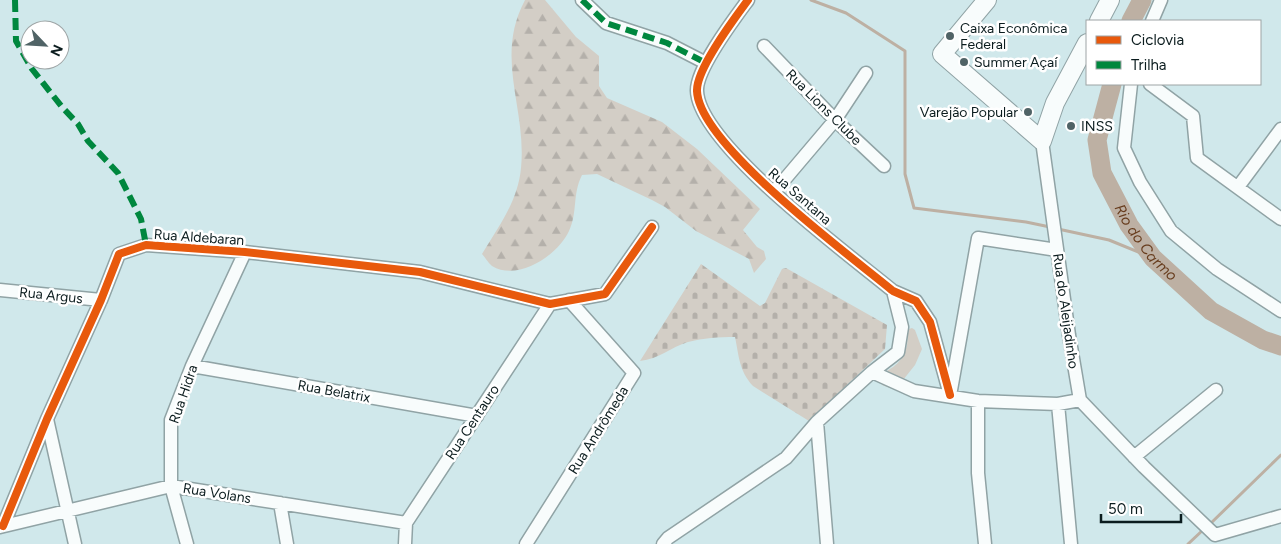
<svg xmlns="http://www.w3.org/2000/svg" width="1281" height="544" viewBox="0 0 1281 544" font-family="Figtree,sans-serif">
<defs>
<pattern id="forest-firs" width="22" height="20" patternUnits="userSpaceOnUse" patternTransform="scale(1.25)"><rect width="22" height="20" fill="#d3cec6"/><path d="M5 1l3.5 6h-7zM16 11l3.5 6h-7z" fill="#b4b0aa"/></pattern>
<pattern id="cemetery-stones" width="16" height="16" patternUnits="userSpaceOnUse" patternTransform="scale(1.25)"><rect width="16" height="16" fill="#d3cec6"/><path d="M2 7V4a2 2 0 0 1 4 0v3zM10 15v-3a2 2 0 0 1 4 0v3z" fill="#b4b0aa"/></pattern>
</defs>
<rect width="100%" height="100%" fill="#d0e8eb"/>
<path fill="#d3cec6" d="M912,328l3,2 7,19 -7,16 -20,25 -13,-5 -2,-10c13,-7 24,-14 27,-30 1,-6 0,-10 2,-16z"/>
<path fill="url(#forest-firs)" d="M525,0h20l31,37 23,19v30l8,12 55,24 35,27 63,60 -17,21 14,17 7,4 2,8 -12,14 -5,-14 -53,-28 -31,-24 -13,-7 -55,-26 -15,1c-10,20 -4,37 -13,56 -11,24 -51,51 -77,35 -4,-3 -7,-9 -10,-12 17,-28 36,-53 39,-86 6,-60 -27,-110 4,-168z"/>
<path fill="url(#cemetery-stones)" d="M701,264l59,42 5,-3 17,-34 4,-1 101,57 -2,24 -76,72 -56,-35c-14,-15 -14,-30 -18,-49 -16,0 -32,1 -47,5 -17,5 -29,17 -48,19z"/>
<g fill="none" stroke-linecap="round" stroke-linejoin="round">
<path stroke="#bdb0a3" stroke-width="3" d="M811,0l35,13 59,38v123l9,34 112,14 24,5
M1058,229l51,11 44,18
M1209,525l72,-70
M1188,544l16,-15"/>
<g stroke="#bdb0a3" stroke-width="19">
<path d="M1131,21l11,-21"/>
<path id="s1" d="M1112,84l-15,56 5,33 27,52 24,33 58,53 52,29 18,6"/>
</g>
<defs>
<path id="street" d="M582,0l24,23 61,20 39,20
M748,0c-14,19 -52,69 -51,91 2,54 154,165 196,200l23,10 14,21 20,73
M1152,21l9,-21
M764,46l71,74 49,46
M1131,84l-7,64 16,34 31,49 46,38 64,42
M1150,84l43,32 4,42 84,61
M1042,141l27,194 11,65
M1238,187l43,-58
M774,192l61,-72 31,-47
M0,290l101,10
M192,366l285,50
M872,372l42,19 64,10 80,3 22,-4
M951,390l27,-152 79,12
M1080,400l64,67 71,68
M978,401v72l7,71
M1058,404l13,140
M47,419l28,125
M817,422l10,122
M1134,457l82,-67
M280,503l7,41
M3,526l44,-107 54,-119 18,-46 27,-9 99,7 175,20 130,32 55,-10 47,-67
M0,527l171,-41 235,37
M1215,535l66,-19
M187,544l-16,-58v-66l21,-54 53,-114
M405,544l1,-21 144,-219
M526,544l108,-171 -65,-73
M663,544l5,-6 118,-80 31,-36 55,-50 26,-20 4,-25 -9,-36"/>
<path id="secondary" d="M987,0l-45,54 100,87 13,-38 32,-60
M1099,21l11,-21"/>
</defs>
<use href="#street" stroke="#90a3a5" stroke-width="15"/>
<use href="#secondary" stroke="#90a3a5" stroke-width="20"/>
<use href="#street" stroke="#f8fcfc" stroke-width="12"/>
<use href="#secondary" stroke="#f8fcfc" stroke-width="18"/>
<path stroke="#00873e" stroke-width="6" stroke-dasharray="12 6" stroke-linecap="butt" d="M15,0l1,41 16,28 30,38 16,17 10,17 30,32 23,46 5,26
M582,0l24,23 61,20 39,20"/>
<defs>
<path id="cycleway" d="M748,0c-14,19 -52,69 -51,91 2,54 154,165 196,200l23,10 14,21 20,73
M3,526l44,-107 54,-119 18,-46 27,-9 99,7 175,20 130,32 55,-10 47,-67"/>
</defs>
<use href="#cycleway" stroke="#fff" stroke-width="11"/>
<use href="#cycleway" stroke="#e8590c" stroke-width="8"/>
</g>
<g fill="#506366" stroke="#fff" stroke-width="2">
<circle cx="950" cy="36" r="5"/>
<circle cx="964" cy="62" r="5"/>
<circle cx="1028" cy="112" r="5"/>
<circle cx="1071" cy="126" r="5"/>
</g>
<g text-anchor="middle" stroke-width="5" stroke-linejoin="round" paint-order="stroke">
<g font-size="14" fill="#0b1c1e" stroke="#fff" text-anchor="start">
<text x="960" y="33">Caixa Econômica<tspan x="960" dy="16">Federal</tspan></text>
<text x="974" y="67">Summer Açaí</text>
<text x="1018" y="117" text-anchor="end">Varejão Popular</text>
<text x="1081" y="131">INSS</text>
</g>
<g font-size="14" fill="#0b1c1e" stroke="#fff">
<text transform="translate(824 107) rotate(45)" y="5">Rua Lions Clube</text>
<text transform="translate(800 196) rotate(41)" y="5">Rua Santana</text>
<text transform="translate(199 237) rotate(4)" y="5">Rua Aldebaran</text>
<text transform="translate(51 295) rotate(6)" y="5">Rua Argus</text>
<text transform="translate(1066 311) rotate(82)" y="5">Rua do Aleijadinho</text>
<text transform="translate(334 391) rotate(10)" y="5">Rua Belatrix</text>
<text transform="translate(183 394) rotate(-71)" y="5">Rua Hidra</text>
<text transform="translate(472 422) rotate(-57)" y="5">Rua Centauro</text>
<text transform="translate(598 430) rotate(-58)" y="5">Rua Andrômeda</text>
<text transform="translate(217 493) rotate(9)" y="5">Rua Volans</text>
</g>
<g font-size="15" font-style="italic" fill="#683d1e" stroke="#fff">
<text dy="5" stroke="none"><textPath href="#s1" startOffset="174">Rio do Carmo</textPath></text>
</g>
</g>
<rect x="1086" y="20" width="175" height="65" fill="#ffffff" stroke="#9da4a5"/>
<rect x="1096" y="36" width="25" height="8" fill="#e8590c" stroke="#9da4a5"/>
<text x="1131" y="45" font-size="15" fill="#0b1c1e">Ciclovia</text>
<rect x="1096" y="61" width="25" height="8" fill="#00873e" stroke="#9da4a5"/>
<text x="1131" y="70" font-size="15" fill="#0b1c1e">Trilha</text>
<g transform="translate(45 45) rotate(115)"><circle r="24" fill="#ffffff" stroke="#9da4a5"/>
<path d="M0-4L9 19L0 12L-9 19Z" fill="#506366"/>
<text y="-8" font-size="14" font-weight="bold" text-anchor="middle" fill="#0b1c1e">N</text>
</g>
<path d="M1101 514v8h80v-8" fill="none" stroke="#0b1c1e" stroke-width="2.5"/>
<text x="1108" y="514" font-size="15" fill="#0b1c1e" stroke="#ffffff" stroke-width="4" paint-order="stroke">50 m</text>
</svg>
